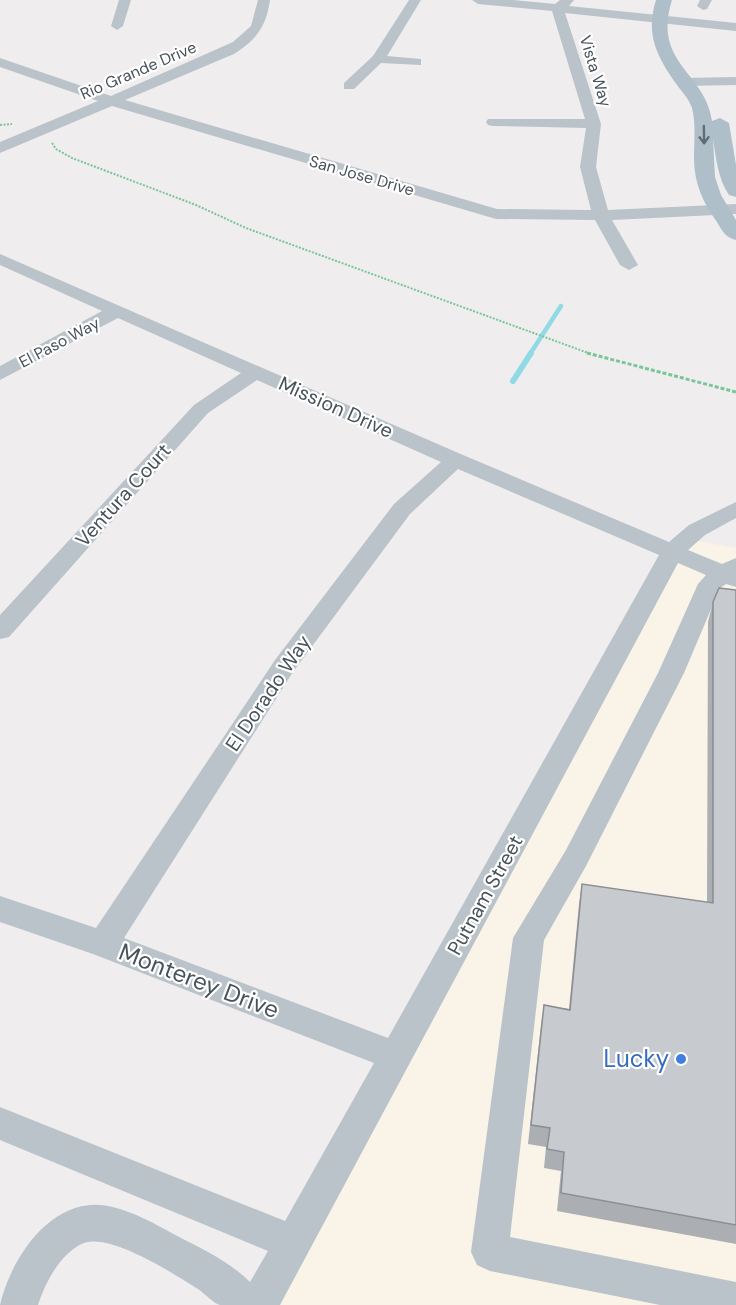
<svg xmlns="http://www.w3.org/2000/svg" width="736" height="1305" viewBox="0 0 736 1305" font-family="'DM Sans',sans-serif">
<rect width="100%" height="100%" fill="#f0edee"/>
<path fill="#faf3e7" d="M687,539l49,9v757h-477z"/>
<g fill="none" stroke-linecap="round" stroke-linejoin="round">
<path stroke="#8fdae4" stroke-width="4.5" d="M530,354l31,-48"/>
<path stroke="#8fdae4" stroke-width="6" d="M513,381l18,-28"/>
<path stroke="#79c699" stroke-width="2" stroke-dasharray="2 1.5" stroke-linecap="butt" d="M0,125l12,-1
M52,143l4,6 16,9 124,47 50,23 345,126"/>
<path stroke="#79c699" stroke-width="3" stroke-dasharray="4 2" stroke-linecap="butt" d="M587,353l149,39"/>
<path fill="#bac3c9" fill-rule="evenodd" d="M119,0h12l-8,26 -6,4 -6,-4z
M258,0h12c-4,27 -13,39 -36,54l-109,46 372,109 94,1 -11,-43 6,-39 -93,-2 -5,-1 -2,-3 2,-3h97l-33,-108 -74,-7 -6,-4h41l42,4 5,-4h14l-5,6 167,17v8l-171,-18 36,111 -5,43 12,43 128,-6v10l-124,6 26,45 -9,5 -9,-5 -25,-45 -99,-1 -384,-113 -112,47v-11l98,-41 -98,-34v-9l111,38 122,-54 18,-16z
M409,0h12l-34,56 34,3v6l-40,-2 -27,26h-10v-6l29,-27z
M700,0h12l-5,9 -4,1 -6,-4z
M736,77v8l-53,1 -7,-4 7,-4z
M0,254l463,201 206,87 20,-17 47,-23v16l-31,17 -17,15 34,14 14,-6v29l-10,-3 -6,4 -36,85 -98,193 -42,74 -34,297 226,45v23h-76l-170,-34 -13,-6 -6,-13 42,-314 53,-88 92,-177 40,-89 8,-9 -28,-12 -398,742c-15,0 -47,0 -60,0 -7,-2 -16,-12 -22,-16 -24,-15 -87,-56 -114,-46 -23,9 -39,40 -46,62h-38c10,-44 48,-104 100,-100 27,2 57,20 81,33 24,12 50,25 69,44l18,-31 -268,-111v-33l285,114 89,-158 -281,-109 -93,-32v-26l96,32 179,-268 119,-156 47,-42 -184,-82 -49,33 -199,224 -9,2v-24l194,-210 47,-32 -123,-55 -118,62v-14l102,-55 -102,-46zM458,469l201,86 -271,483 -264,-100 169,-266 117,-158z"/>
<path fill="#afbfca" fill-rule="evenodd" d="M656,0h16c-20,64 33,71 40,121l8,-3 9,5 7,42v32l-7,-2c-11,-16 -13,-37 -16,-56l2,38 6,18 15,25v20c-10,-2 -14,-9 -19,-18 -14,-19 -23,-39 -23,-64 0,-17 2,-34 -2,-50 -3,-9 -10,-16 -15,-23 -20,-28 -32,-51 -21,-85z"/>
</g>
<path fill="#abafb3" d="M736,590v654l-179,-33 4,-40 -17,-3 2,-21 -18,-3 13,-119 3,-20 25,4 10,-105 3,-20 125,18 1,-280 5,-20z"/>
<path fill="#c7cbd0" stroke="#8b8e92" stroke-width="1.5" d="M719,588l17,2v635l-175,-32 3,-41 -17,-3 3,-21 -19,-3 13,-120 26,5 12,-126 131,19v-301z"/>
<defs><path id="oneway-shaft" d="M-6 0H5M1.5-3L5.5 0L1.5 3" fill="none" stroke-width="1.6" stroke-linecap="round" stroke-linejoin="round" transform="scale(1.5)"/></defs>
<use stroke="#616d75" href="#oneway-shaft" transform="translate(704 135) rotate(89)"/>
<circle fill="#3f7fe0" stroke="#fff" stroke-width="2" cx="681" cy="1059" r="6"/>
<g text-anchor="middle" stroke-width="4.5" stroke-linejoin="round" paint-order="stroke">
<g font-size="16" fill="#475259" stroke="#fff">
<text transform="translate(138 70) rotate(-23)" y="6">Rio Grande Drive</text>
<text transform="translate(596 71) rotate(73)" y="6">Vista Way</text>
<text transform="translate(362 175) rotate(16)" y="6">San Jose Drive</text>
<text transform="translate(59 342) rotate(-28)" y="6">El Paso Way</text>
</g>
<g font-size="20" fill="#475259" stroke="#fff">
<text transform="translate(336 407) rotate(24)" y="7">Mission Drive</text>
<text transform="translate(123 495) rotate(-48)" y="7">Ventura Court</text>
<text transform="translate(268 693) rotate(-56)" y="7">El Dorado Way</text>
<text transform="translate(485 895) rotate(-61)" y="7">Putnam Street</text>
</g>
<g font-size="24" fill="#475259" stroke="#fff">
<text transform="translate(199 981) rotate(21)" y="8">Monterey Drive</text>
</g>
<g font-size="24" fill="#366cbe" stroke="#fff" text-anchor="end">
<text x="669" y="1067">Lucky</text>
</g>
</g>
</svg>
